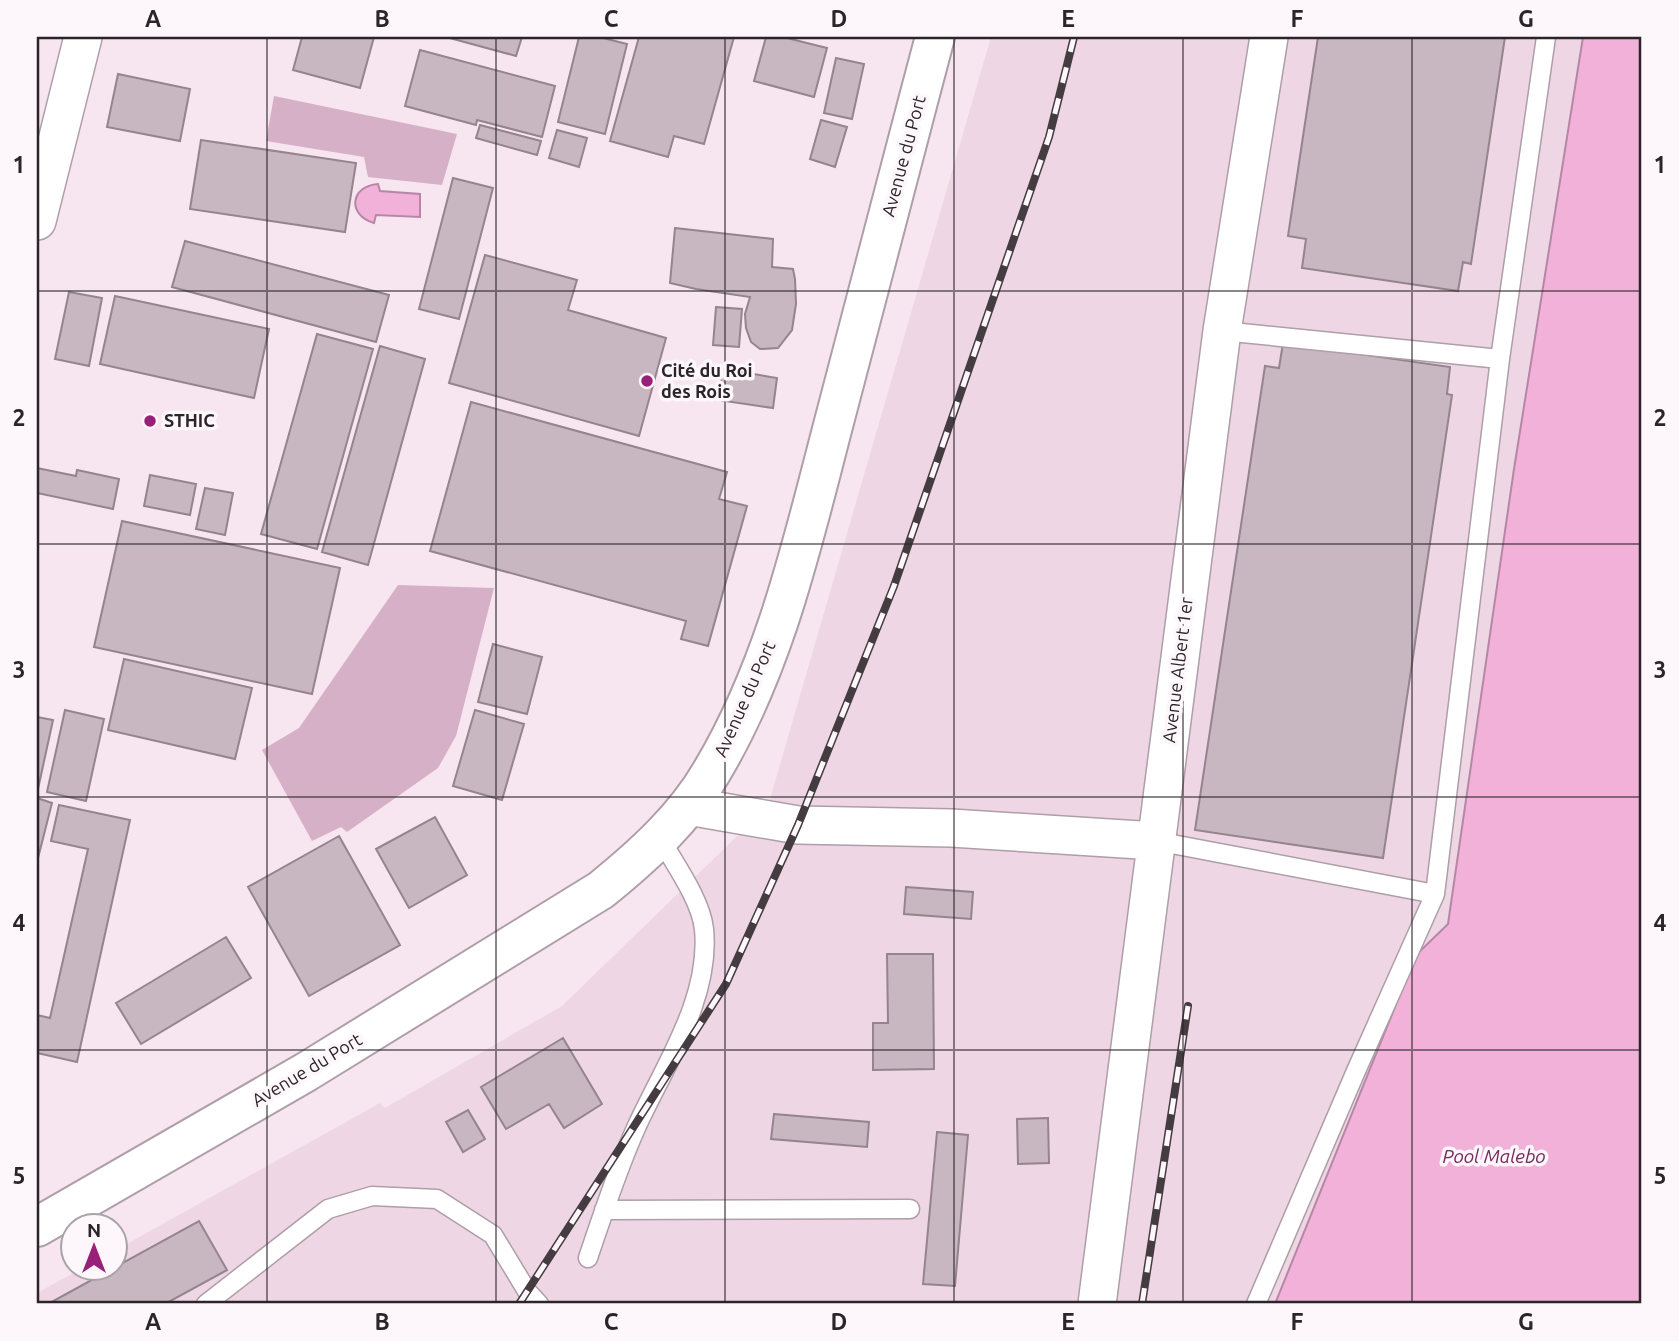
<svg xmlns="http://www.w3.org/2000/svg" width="1679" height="1341" viewBox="0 0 1679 1341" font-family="Ubuntu,sans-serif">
<rect width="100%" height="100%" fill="#f7e5f0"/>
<path fill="#eed6e4" d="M991,37h592l-69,432 -66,455 -32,32 -141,348h-1238v-11l46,-25h33v-18l264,-147 5,5 177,-102 206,-200z"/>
<path fill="#d6b0c7" d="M274,96l183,38 -15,51 -74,-8 -4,-20 -98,-16z
M398,585l96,3 -38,148 -18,32 -91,64 -6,-5 -29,14 -50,-91 37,-22z"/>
<path fill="#f1b1d9" stroke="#b687a4" stroke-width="2" d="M1583,37h59v1267h-367l141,-349 32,-31 66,-455z
M378,184l2,7 40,3v23l-44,-2 -2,8c-27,-8 -24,-37 4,-39z"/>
<path fill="#c8b7c1" stroke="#93848d" stroke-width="2" d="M302,37h72l-14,51 -67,-18z
M446,37h76l-6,19z
M579,37h20l28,7 -22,90 -47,-12z
M639,37h95l-30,107 -30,-8 -6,21 -58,-16z
M766,37h17l44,11 -13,49 -60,-16z
M1318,37h187l-34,227 -8,-2 -5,29 -156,-23 4,-29 -18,-3z
M420,50l135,36 -13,51 -65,-17 -1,5 -71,-19z
M836,58l28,6 -12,55 -28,-6z
M118,74l72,15 -10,52 -73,-14z
M821,120l26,7 -12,40 -25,-8z
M480,125l61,16 -4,14 -61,-17z
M557,130l30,8 -8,29 -30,-9z
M201,140l155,23 -11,69 -155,-23z
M453,178l40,10 -34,131 -40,-10z
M675,228l98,11 -1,28 21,2 2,10 1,25 -4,26 -14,18 -18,1 -9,-7 -5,-14 -1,-14 5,-17 -54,-8 -26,-6z
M185,241l204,54 -13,47 -204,-55z
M485,255l92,25 -9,30 98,28 -27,98 -190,-53z
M69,292l33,6 -13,68 -34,-7z
M115,296l154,33 -15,69 -154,-34z
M716,307l26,2 -3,38 -26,-2z
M317,334l56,15 -56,200 -56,-15z
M1283,343l167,24 -3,27 5,1 -69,463 -188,-28 70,-464 14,2z
M380,346l45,13 -57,206 -46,-13z
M723,369l54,9 -4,30 -55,-8z
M471,402l256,70 -8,27 28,7 -39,140 -27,-7 5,-18 -256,-70z
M37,468l39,8 1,-6 42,9 -6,30 -76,-16z
M150,475l46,9 -6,31 -46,-9z
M205,488l28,5 -8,42 -29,-6z
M122,521l218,47 -28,126 -218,-47z
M493,644l49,13 -15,57 -49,-12z
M124,659l128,29 -17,71 -127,-29z
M65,710l39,9 -18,82 -39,-9z
M475,710l49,14 -22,76 -49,-14z
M37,717l16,3 -15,69h-1z
M37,798l15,5 -15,59z
M59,805l71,15 -53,242 -40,-9v-38l13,3 38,-169 -37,-8z
M435,817l32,58 -58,33 -33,-59z
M339,836l61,109 -91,51 -61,-109z
M906,887l67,5 -2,27 -67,-5z
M226,937l25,41 -110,66 -25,-41z
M887,954h46l1,115 -61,1v-47h15z
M563,1038l39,66 -38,24 -15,-24 -43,25 -25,-42z
M468,1110l17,29 -22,13 -17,-30z
M774,1114l95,8 -2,25 -96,-8z
M1048,1118l1,45 -31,1 -1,-45z
M937,1132l31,3 -13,151 -32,-2z
M199,1221l28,49 -62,34h-117z"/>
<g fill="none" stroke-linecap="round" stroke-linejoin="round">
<defs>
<path id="service" d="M1222,331l278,28
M1156,841l279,53
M604,1210l306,-1
M588,1258c15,-44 29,-88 48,-130 28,-62 75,-129 68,-199 -3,-29 -30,-66 -44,-91
M206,1304l122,-95 44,-13 65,3 56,36 34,56 12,13
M1256,1304l100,-233 79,-177 65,-535 46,-322"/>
<path id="minor" d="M37,221l46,-184
M688,806l110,19 153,3 205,13
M1097,1304l125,-973 47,-294"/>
<path id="primary" d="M37,1227l269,-155 295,-182c42,-34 84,-72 111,-119 64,-107 91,-231 122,-349 34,-129 67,-257 101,-385"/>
</defs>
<use href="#service" stroke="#ae9ea7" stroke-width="21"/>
<use href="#minor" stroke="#ae9ea7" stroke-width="40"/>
<use href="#primary" stroke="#ae9ea7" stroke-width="42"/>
<use href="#service" stroke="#fff" stroke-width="18"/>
<use href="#minor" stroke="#fff" stroke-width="37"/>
<use href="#primary" stroke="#fff" stroke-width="38"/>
<defs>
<path id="rail" d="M519,1304l207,-320 72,-159 96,-239 155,-449 25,-100
M1142,1304l46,-298"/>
</defs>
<use href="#rail" stroke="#443c40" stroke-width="8"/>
<use href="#rail" stroke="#fdf6fa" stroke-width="5" stroke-dasharray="16" stroke-linecap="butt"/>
</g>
<path fill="none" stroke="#2b2528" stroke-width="2" stroke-opacity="0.55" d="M267,37v1267M496,37v1267M725,37v1267M954,37v1267M1183,37v1267M1412,37v1267M37,291h1605M37,544h1605M37,797h1605M37,1050h1605"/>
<g fill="#992079" stroke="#fdf6fa" stroke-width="2.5">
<circle cx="647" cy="381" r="7"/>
<circle cx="150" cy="421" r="7"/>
</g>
<g text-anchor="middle" stroke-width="7" stroke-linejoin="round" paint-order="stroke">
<g font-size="18" fill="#2b2528" stroke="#fdf6fa">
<text transform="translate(904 156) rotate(-75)" y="6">Avenue du Port</text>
<text transform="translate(1178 670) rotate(-83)" y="6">Avenue Albert 1er</text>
<text transform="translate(745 699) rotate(-66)" y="6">Avenue du Port</text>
<text transform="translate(307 1070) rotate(-31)" y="6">Avenue du Port</text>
</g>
<g font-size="18" font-weight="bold" fill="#2b2528" stroke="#fdf6fa" text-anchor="start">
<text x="661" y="377">Cité du Roi<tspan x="661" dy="21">des Rois</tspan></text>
<text x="164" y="427">STHIC</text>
</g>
<g font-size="19" font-style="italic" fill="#732b5d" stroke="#fdf6fa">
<text x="1494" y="1163">Pool Malebo</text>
</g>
</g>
<rect width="1679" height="1341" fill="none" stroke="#fdf6fa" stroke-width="77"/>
<g transform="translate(94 1247)"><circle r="33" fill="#fdf6fa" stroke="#a9a2a6" stroke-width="2"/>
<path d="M0-5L12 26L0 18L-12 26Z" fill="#992079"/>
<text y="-10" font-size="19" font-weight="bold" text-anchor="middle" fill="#2b2528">N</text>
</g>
<rect x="38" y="38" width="1602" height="1264" fill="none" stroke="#2b2528" stroke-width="2.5"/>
<g font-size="23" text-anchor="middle" font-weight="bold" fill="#2b2528">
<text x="153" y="27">A</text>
<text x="382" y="27">B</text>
<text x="611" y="27">C</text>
<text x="839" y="27">D</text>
<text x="1068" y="27">E</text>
<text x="1297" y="27">F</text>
<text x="1526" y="27">G</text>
<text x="19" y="173">1</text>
<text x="1660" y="173">1</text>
<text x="19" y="426">2</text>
<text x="1660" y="426">2</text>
<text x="19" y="678">3</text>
<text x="1660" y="678">3</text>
<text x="19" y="931">4</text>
<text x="1660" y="931">4</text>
<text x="19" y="1184">5</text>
<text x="1660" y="1184">5</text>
<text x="153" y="1330">A</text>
<text x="382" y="1330">B</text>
<text x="611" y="1330">C</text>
<text x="839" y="1330">D</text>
<text x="1068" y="1330">E</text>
<text x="1297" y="1330">F</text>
<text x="1526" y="1330">G</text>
</g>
</svg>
